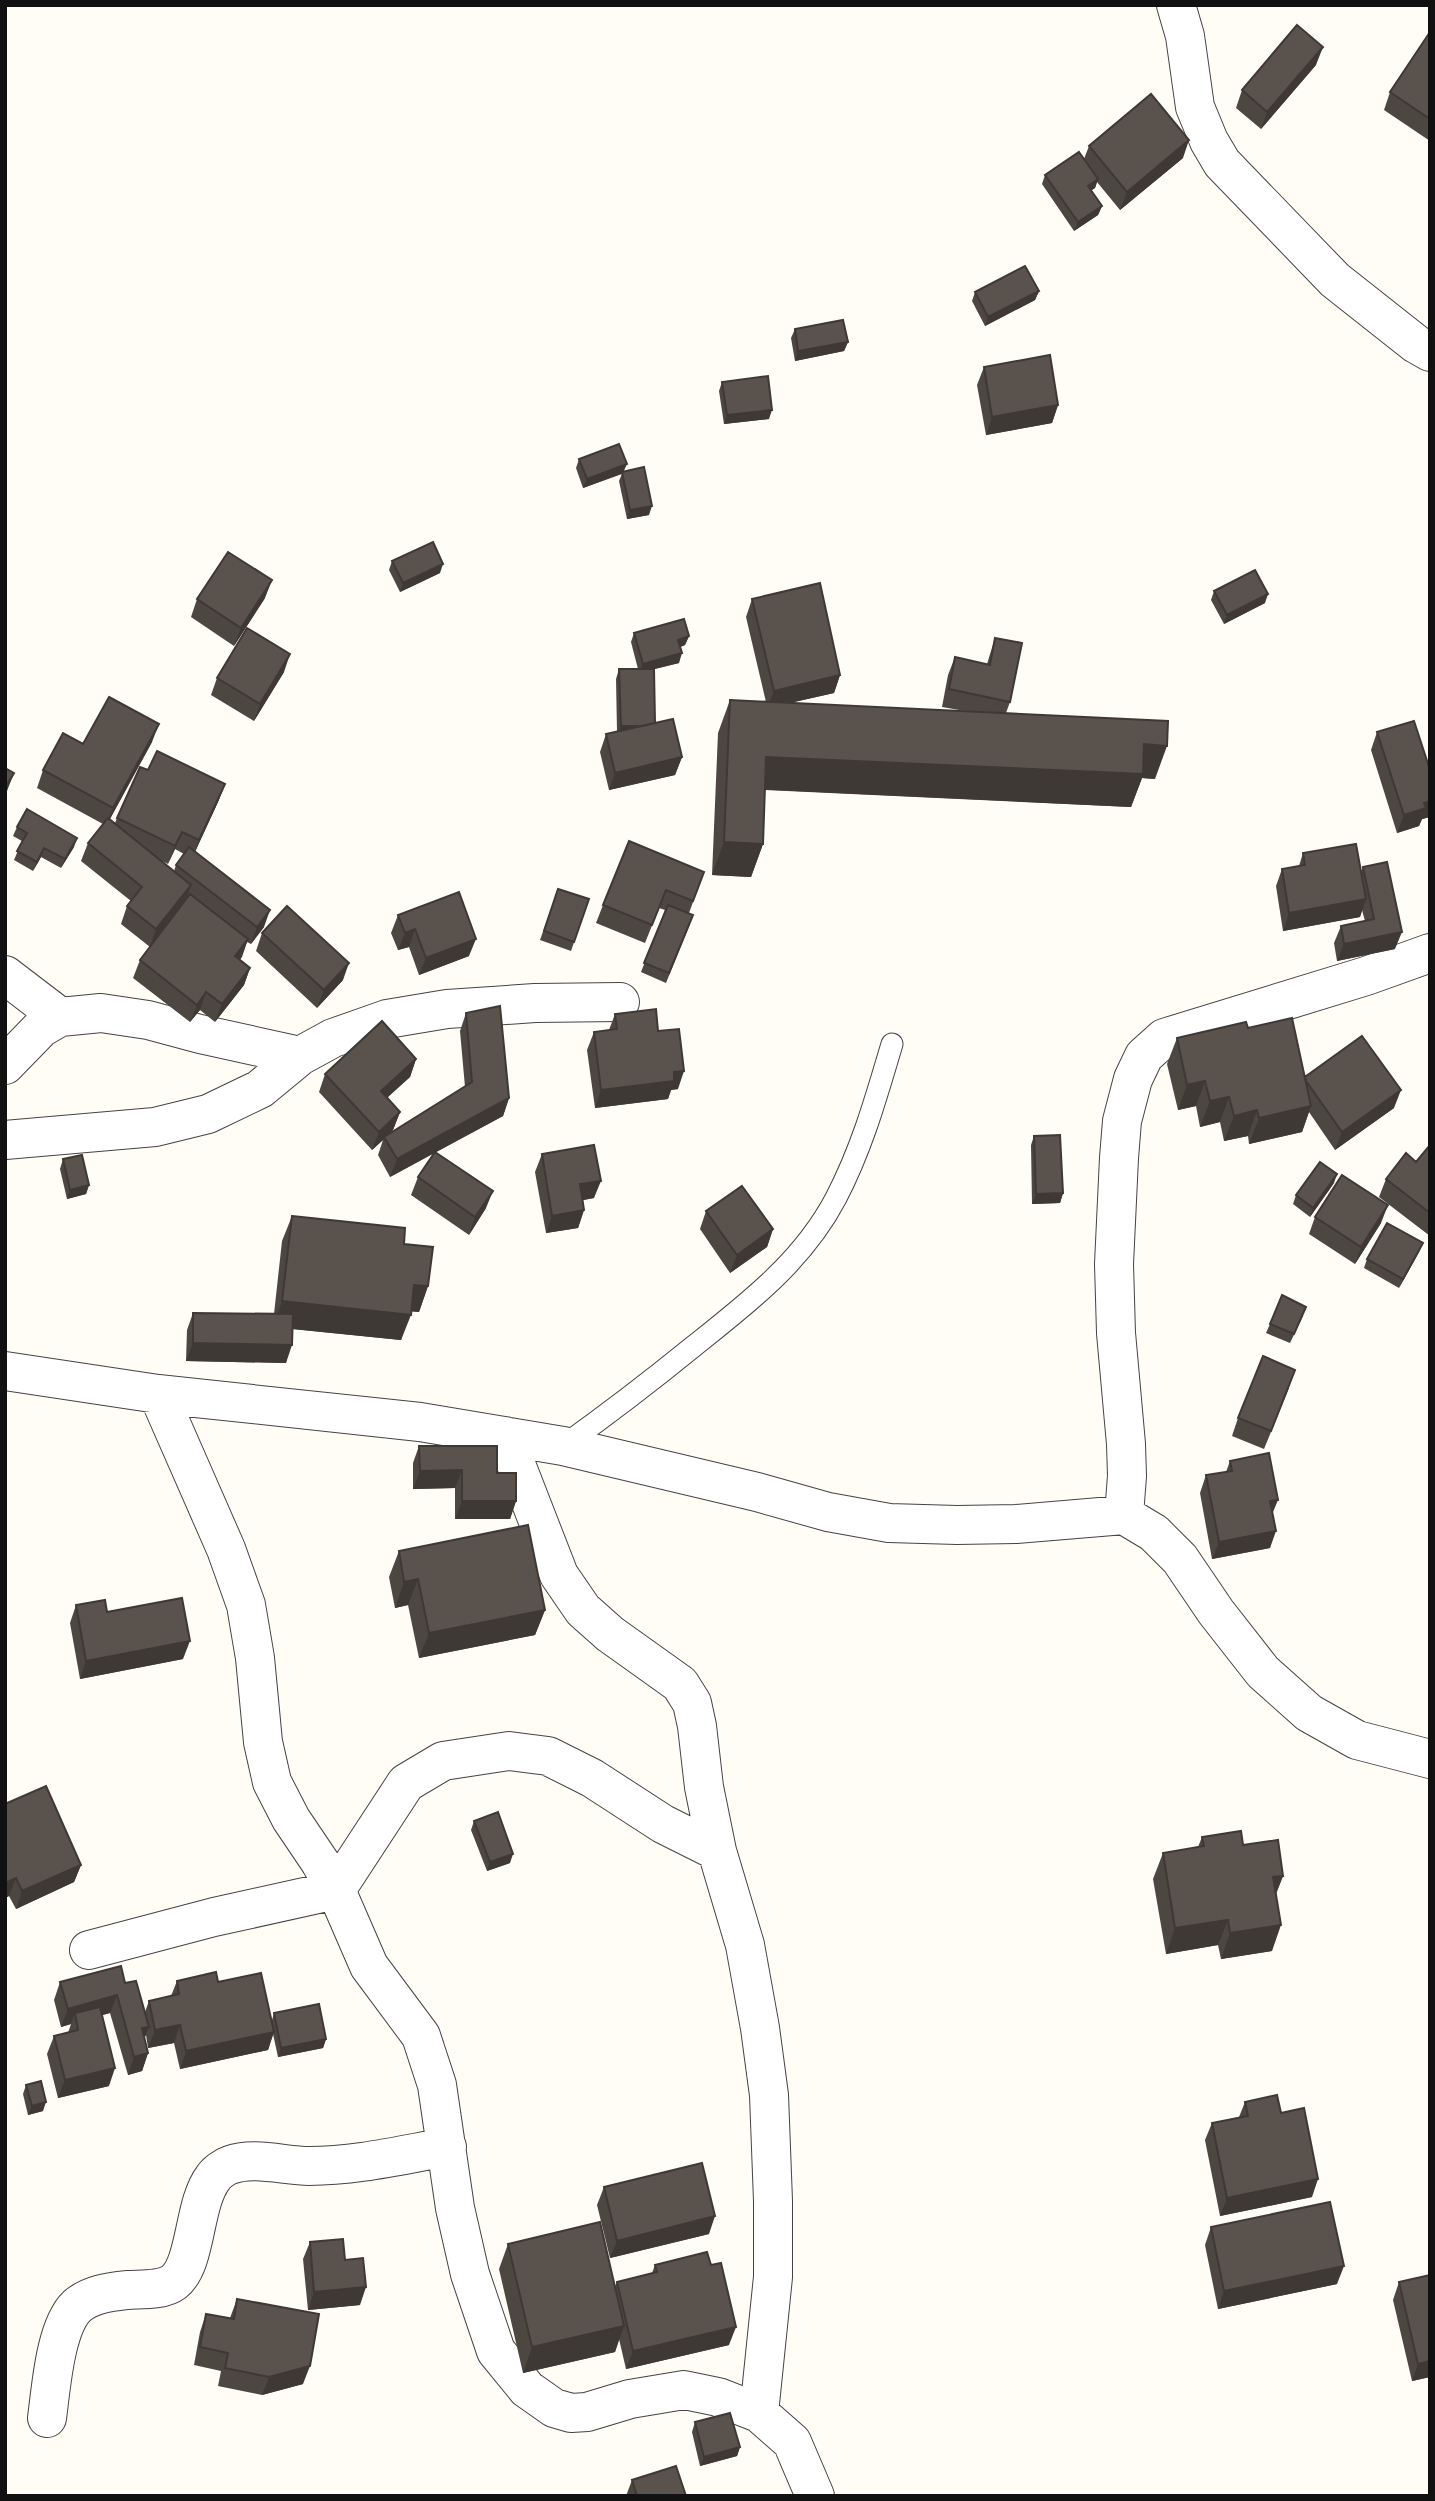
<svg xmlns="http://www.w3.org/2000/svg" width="1435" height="2501" viewBox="0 0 1435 2501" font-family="'Zilla Slab',serif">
<rect width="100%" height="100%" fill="#fffdf5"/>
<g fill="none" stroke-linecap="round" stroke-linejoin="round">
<defs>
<path id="lane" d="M563,1446c45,-32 88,-65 131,-100 54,-43 109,-85 142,-148 26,-50 40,-100 56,-154"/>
<path id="street" d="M1176,5l9,31 10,71 14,34 13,22 113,117 81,64 14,8
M5,975l55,42
M5,1065l36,-37 19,-11 41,-4 47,7 52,14 100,22
M5,1140l150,-13 53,-13 52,-25 40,-33 33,-18 54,-19 60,-10 88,-6 85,-1
M5,1371l153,23 262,28 143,24 194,46 71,20 61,11 68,2 59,-1 108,-9 30,18 26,26 36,53 47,60 46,41 48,27 73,19
M158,1394l68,155 20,56 9,53 8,84 9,40 19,37 29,43 16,28 33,76 52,70 16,49 18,123 15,66 26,77 31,38 27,19 17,5 16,-1 43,-13 54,-9 34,7 41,16 33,29 23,54
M505,1436l54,139 24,35 27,24 70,50 12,19 5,23 7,61 13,64 28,94 15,83 9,67 4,106v76l-14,136
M1124,1515l3,-39 -1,-32 -10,-111 -2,-69 5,-106 3,-37 11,-42 11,-23 20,-18 202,-62 64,-23
M89,1950l125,-33 122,-27 70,-107 37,-22 66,-10 39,5 44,22 71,46 54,27
M47,2418c4,-29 8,-91 30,-112 14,-12 33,-14 50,-16 14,-1 35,1 47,-8 23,-18 19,-78 39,-104 3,-5 11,-11 17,-13 24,-9 55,1 79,1 47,0 92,-11 138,-19"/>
</defs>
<use href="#lane" stroke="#444" stroke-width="23"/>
<use href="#street" stroke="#444" stroke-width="40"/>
<use href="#lane" stroke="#fff" stroke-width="21"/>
<use href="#street" stroke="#fff" stroke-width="38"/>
</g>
<path fill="#4d4742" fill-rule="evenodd" d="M1430,32v109l-46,-31 6,-18z
M1316,65l-55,64 -25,-21 6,-18z
M1089,146l94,12 -63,52 -23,-28 -2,6 -4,2 11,16 -4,9 -24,16 -32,-47 3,-9 39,-16z
M1039,291l-4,9 -50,26 -13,-25 3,-9z
M795,329l53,13 -4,9 -49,10 -4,-23z
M984,367l74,38 -6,18 -66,12 -9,-50z
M722,382l47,37 -45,5 -5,-33z
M579,459l45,12 25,44 -22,4 -8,-38 3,-7 -39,14 -7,-20z
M392,561l48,12 -40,19 -11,-22z
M1214,591l51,12 -41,21 -13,-24z
M265,598l-31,48 -43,-29 6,-18z
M752,599l88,76 -6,18 -44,10 175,8 -23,-4 6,-32 7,-18 32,7 8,-26 15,64 -4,11 149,66 -13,-1 -11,29 -366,-17 -2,54 -12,33 -39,-2 6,-142 12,-33 36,2 -20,-85z
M634,633l55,3 -4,9 -5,2 -1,16 -25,6 1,54 27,34 -7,18 -66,15 -9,-38 6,-18 11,-2 -1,-53 3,-10h19l-7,-27z
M284,672l-30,49 -43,-26 6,-17z
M1377,732l53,38v47l-8,2 -3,7 -22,7 -26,-83z
M152,742l-42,77 5,4 2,-5 31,-48 77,14 -7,18 -23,50 69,75 -13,17 -4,-2 -7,18 10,8 -6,17 -29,37 -15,-12 -10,12 -57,-44 7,-18 10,-13 -29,-23 6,-18 4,-5 -50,-40 7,-18 15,-19 -66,-36 6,-18 40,-26zM175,849l9,5 -8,11 -2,6 -14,-11 8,4z
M17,827l57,20 -13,21 -20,-11 -8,14 -19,-11 8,-19 -9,-5z
M1303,853l58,19 2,-5 32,82 -58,12 -3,-18 7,-17 24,-5 -3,-11 -2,7 -77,14 -7,-45 6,-17 17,-3z
M704,872l-15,41 1,11 -24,59 -25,-11 24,-62 -6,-2 -14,35 -49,-20 7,-18z
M558,889l31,10 -18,52 -31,-11z
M398,915l71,41 -50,19 -10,-28 -11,3 -7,-17z
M262,933l81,47 -26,28 -61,-57z
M466,1013l43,85 -6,18 -67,36 50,56 -17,27 -58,-40 7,-18 16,-24 -44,24 -12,-22 5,-15 -11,10 -53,-58 6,-18 91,-15 -6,18 -23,21 13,14 -7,18 -3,3 75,-46 -5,-56z
M615,1014l43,17 20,58 -7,1 -3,9 -73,9 -8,-58 7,-18 15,-2z
M1248,1028l57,49 89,31 -59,42 -26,-38 -7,20 -53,12 -1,-8 -24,5 -4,-19 -20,5 -4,-21 -18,4 -11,-46 10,-26z
M1034,1136l29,57 -3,10 -28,1 -1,-59z
M1430,1145v91l-51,-39 7,-18 30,-17z
M542,1154l52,44 -11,2 1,10 -6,18 -32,5 -11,-61z
M63,1159l26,26 -3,9 -19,5 -7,-30z
M1334,1183l-24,34 -17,-13 3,-9z
M706,1211l67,18 -6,18 -37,26 -30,-44z
M292,1216l112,28 24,42 -9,26 -8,-1 -10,29 -109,-11 -6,34 -100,-2 1,-31 6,-17 81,1 8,-73z
M1315,1217l66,6 -26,41 -46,-30z
M1423,1243l-4,9 -20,36 -35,-20 3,-9z
M1303,1316l-13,27 -24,-10 4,-9z
M1289,1388l-25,61 -32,-13 6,-18z
M419,1446l78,27 19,28 -6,18h-55v-31l-42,1v-26z
M1230,1461l43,53 -3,34 -58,11 -12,-66 6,-18 20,-3z
M399,1551l146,59 -10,25 -116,23 -11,-53 -13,3 -6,-31z
M76,1605l31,7 76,47 -103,20 -10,-56z
M5,1804l76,61 -7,17 -58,27 -7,-13 -4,2z
M474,1821l36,42 -23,8 -16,-41z
M1202,1837l41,8 40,31 -7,18 -4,57 -51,8 -3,-14 -52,9 -13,-75 10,-26 35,-6z
M177,1981l41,1 54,38 2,-7 52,26 -3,9 -45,9 -5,-23 -5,16 -88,19 -6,-26 -26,5 -2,-13 -2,4 4,14 -6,18 -14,4 -18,-62 -8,2 7,71 -51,12 -11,-44 7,-18 14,-3 3,-9 -10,3 -7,-27 6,-18 65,1 20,29 4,-11 22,-5z
M26,2085l17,26 -15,4 -5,-21z
M1245,2102l36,11 31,84 -92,19 -15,-76 7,-17 27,-6z
M604,2187l105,47 -99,24 -13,-53z
M1211,2227l126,57 -119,25 -13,-64z
M310,2242l35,18 15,45 -52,5 -5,-51z
M508,2244l107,42 2,-4 35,-9 3,-8 74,80 -103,24 -7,-30 -4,13 -92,21 -24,-104z
M1399,2282l31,95 -18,4 -19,-81z
M237,2299l66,85 -41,11 -44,-9 3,-15 -27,-6 6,-33 6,-18 24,4z
M695,2422l45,25 -3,9 -37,10 -8,-34z
M632,2480l54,16h-60z"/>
<path fill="#3f3936" d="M1323,47l-7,18 -55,64 6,-17z
M1189,140l-6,18 -63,52 7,-18z
M1098,179l-3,9 -10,7 3,-9z
M1102,206l-4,9 -24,16 4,-9z
M1039,291l-4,9 -50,26 3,-9z
M848,342l-4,9 -49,10 3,-10z
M1058,405l-6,18 -66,12 6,-18z
M772,410l-3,9 -45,5 3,-9z
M627,464l-4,9 -40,15 4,-9z
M652,506l-3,9 -22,4 3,-9z
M443,564l-3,9 -40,19 3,-9z
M272,580l-7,18 -31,48 7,-18z
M1268,594l-3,9 -41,21 3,-9z
M689,636l-4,9 -10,4 3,-9z
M682,653l-3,10 -40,10 4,-9z
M290,654l-6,18 -30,49 6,-17z
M840,675l-6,18 -67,15 7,-17z
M159,724l-7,18 -46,84 7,-18z
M621,726h34l-38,9z
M1144,744l23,2 -12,33 -13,-1 -11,29 -377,-18 12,-32z
M682,757l-7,18 -66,15 6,-17z
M14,773l-7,18 -2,3v-6z
M225,784l-7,18 -26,56 7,-18z
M1430,801v16l-8,2 -3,7 -22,7 7,-18 20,-12z
M182,832l-7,17 -7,15 7,-18z
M77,838l-3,9 -13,21 4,-9z
M724,842l39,2 -12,33 -39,-2z
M44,848l-3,9 -8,14 4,-9z
M191,885l-6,17 -35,45 6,-18z
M1366,899l-6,18 -77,14 6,-18z
M270,910l-6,17 -13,17 6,-17z
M415,929l-6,18 -11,3 7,-17z
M1402,932l-7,17 -58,12 7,-17z
M248,939l-6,18 -13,17 6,-18z
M476,939l-7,17 -50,19 7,-17z
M349,963l-6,17 -26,28 7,-18z
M250,968l-6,17 -29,37 7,-18z
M206,992l-6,18 -10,12 7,-17z
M416,1059l-6,18 -36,32 7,-18z
M684,1071l-6,18 -7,1 -3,9 -73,9 6,-18 73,-18z
M1205,1081l-9,25 -18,4 9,-25z
M1401,1090l-7,18 -59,42 7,-18z
M1229,1097l-9,25 -20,5 10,-26z
M509,1098l-6,18 -113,61 7,-18z
M1311,1106l-9,26 -53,12 10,-26z
M1257,1110l-9,26 -24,5 10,-25z
M400,1112l-7,18 -8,8 -1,-1 -1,3 -11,10 7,-18z
M1337,1174l-3,9 -24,34 3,-9z
M601,1181l-7,17 -21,4 7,-18z
M89,1185l-3,9 -19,5 3,-9z
M493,1191l-7,17 -17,27 6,-18z
M1063,1193l-3,10 -28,1 4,-10z
M1388,1205l-7,18 -26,41 6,-17z
M584,1210l-6,18 -32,5 6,-17z
M773,1229l-6,18 -37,26 7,-18z
M1423,1243l-4,9 -20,36 4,-9z
M414,1285l14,1 -9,26 -14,-1z
M282,1301l129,14 -10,25 -128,-13z
M193,1343l99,2 -6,18 -100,-2z
M462,1470l-7,18 -42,1 7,-18z
M1278,1500l-7,17 -1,-16z
M462,1501h54l-6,18h-55z
M1276,1531l-6,17 -58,11 7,-17z
M418,1579l-10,26 -13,3 9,-26z
M545,1610l-10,25 -116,23 10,-25z
M190,1641l-7,18 -103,20 6,-18z
M513,1854l-3,9 -23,8 3,-9z
M81,1865l-7,17 -58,27 6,-18z
M1283,1876l-10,25v-24z
M16,1878l-7,18 -4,2v-15z
M1228,1920l-10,25 -52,9 9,-26z
M1281,1925l-9,26 -51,8 9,-26z
M117,1995l-7,18 -33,9 -2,-9 -4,11 -10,3 7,-18z
M180,2025l-6,18 -26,5 7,-18z
M149,2027l-7,17v-16z
M274,2032l-6,18 -88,19 6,-18z
M326,2039l-3,9 -45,9 3,-9z
M148,2053l-6,18 -14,4 6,-18z
M115,2068l-6,18 -51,12 7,-18z
M46,2102l-3,9 -15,4 4,-9z
M1318,2179l-6,18 -92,19 7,-18z
M715,2216l-6,18 -99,24 7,-17z
M1344,2266l-7,18 -119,25 6,-18z
M366,2287l-6,18 -52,5 6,-18z
M624,2326l-9,26 -92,21 9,-26z
M736,2327l-7,18 -103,24 7,-18z
M1430,2361v16l-18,4 6,-17z
M310,2366l-7,18 -41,11 7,-18z
M740,2447l-3,9 -37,10 4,-9z"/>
<path fill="#5a524d" stroke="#3f3936" stroke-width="2" d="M1297,25l26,22 -56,65 -25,-22z
M1430,32v87l-40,-27z
M1151,94l38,46 -62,52 -38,-46z
M1079,152l19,27 -10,7 14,20 -24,16 -33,-47z
M1025,266l14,25 -51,26 -13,-25z
M843,320l5,22 -50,9 -3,-22z
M1050,355l8,50 -66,12 -8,-50z
M768,376l4,34 -45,5 -5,-33z
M619,444l8,20 -40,15 -8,-20z
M644,467l8,39 -22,4 -8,-38z
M433,542l10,22 -40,19 -11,-22z
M228,552l44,28 -31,48 -44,-29z
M1255,570l13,24 -41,21 -13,-24z
M820,583l20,92 -66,16 -22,-92z
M684,619l5,17 -11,4 4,13 -39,11 -9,-31z
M247,628l43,26 -30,50 -43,-26z
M995,638l27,5 -12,59 -61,-13 6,-32 35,8z
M619,669h35l1,54 -12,3h-22z
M109,697l50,27 -46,84 -70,-38 20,-37 20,11z
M730,700l438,21 -1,25 -23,-2 -1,30 -377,-17 -3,87 -39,-2z
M673,719l9,38 -67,16 -9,-39z
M1414,721l16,49v31l-6,2 2,5 -22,7 -27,-83z
M157,751l68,33 -26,56 -17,-8 -7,14 -58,-28 23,-51 8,3z
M5,768l9,5 -9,15z
M27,809l50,29 -12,21 -21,-11 -7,14 -20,-11 10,-18 -10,-6z
M108,818l83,67 -35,44 -29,-23 15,-19 -54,-44z
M629,841l75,31 -11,29 -27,-11 -14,35 -49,-20z
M1356,844l10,55 -77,14 -7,-44 23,-4 -2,-12z
M189,847l81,63 -13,17 -81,-62z
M1387,862l15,70 -58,12 -3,-18 33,-7 -11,-52z
M558,889l31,10 -15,43 -30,-11z
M459,892l17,47 -50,19 -11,-29 -10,4 -7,-18z
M190,894l58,45 -13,17 15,12 -28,36 -16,-12 -9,13 -57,-45z
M668,905l25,10 -24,58 -25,-10z
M287,906l62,57 -25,27 -62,-57z
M500,1006l9,92 -112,61 -13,-22 88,-55 -6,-69z
M656,1009l2,22 21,-2 5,42 -10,1v9l-73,9 -7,-58 23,-3 -2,-15z
M1292,1018l19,88 -52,12 -2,-8 -23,6 -5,-19 -19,4 -5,-20 -18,4 -10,-47 69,-16 2,6z
M382,1021l34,38 -35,32 19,21 -21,20 -54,-58z
M1362,1036l39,54 -59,42 -36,-51 -1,-4z
M1060,1135l3,58 -27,1 -2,-58z
M594,1145l7,36 -21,3 4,26 -32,6 -10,-62z
M1430,1145v68l-44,-34 20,-26 10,9z
M435,1152l58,39 -18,26 -57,-40z
M82,1155l7,30 -19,5 -7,-31z
M1320,1162l17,12 -24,34 -17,-13z
M1342,1175l46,30 -27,42 -46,-30z
M742,1186l31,43 -36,26 -31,-44z
M292,1216l113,12 -1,16 29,3 -5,39 -14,-1 -3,30 -129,-14z
M1387,1223l36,20 -20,36 -36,-20z
M1282,1295l24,12 -12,27 -24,-10z
M193,1313l100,1 -1,31 -99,-2z
M1263,1356l32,14 -24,61 -33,-13z
M419,1446h78v27h19v28h-54v-31l-42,1z
M1269,1453l9,47 -8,1 6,30 -57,11 -13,-67 26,-4 -2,-10z
M528,1525l17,85 -116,23 -11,-54 -14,3 -5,-31z
M182,1598l8,43 -104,20 -10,-56 29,-5 2,12z
M46,1786l35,79 -59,26 -6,-13 -11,5v-79z
M498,1812l15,42 -23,8 -16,-41z
M1241,1831l2,14 35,-5 5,36 -10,1 8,48 -51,8 -2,-13 -53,8 -12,-75 41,-7 -2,-9z
M121,1966l4,17 11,-2 13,46 -7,1 6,25 -14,4 -17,-62 -49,14 -8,-27z
M216,1972l2,10 43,-9 13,59 -88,19 -6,-26 -25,5 -6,-29 30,-7 -2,-13z
M319,2004l7,35 -45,9 -7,-35z
M100,2007l15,61 -50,12 -11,-44 24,-6 -3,-17z
M41,2081l5,21 -14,4 -6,-21z
M1277,2095l4,18 23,-5 14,71 -91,19 -15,-75 36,-7 -3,-14z
M702,2163l13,53 -98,25 -13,-54z
M1330,2202l14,64 -120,25 -13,-64z
M600,2222l24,104 -92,21 -24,-103z
M343,2239l2,21 18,-2 3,29 -52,5 -4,-50z
M707,2252l4,13 10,-2 15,64 -103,24 -16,-69 40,-10 -2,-7z
M1430,2275v86l-12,3 -19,-82z
M237,2299l82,15 -9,52 -41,11 -44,-9 3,-15 -28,-6 6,-33 28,5z
M730,2413l10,34 -36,10 -9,-35z
M676,2466l10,30h-49l-5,-16z"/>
<rect width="1435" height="2501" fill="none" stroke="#111111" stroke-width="14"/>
</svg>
